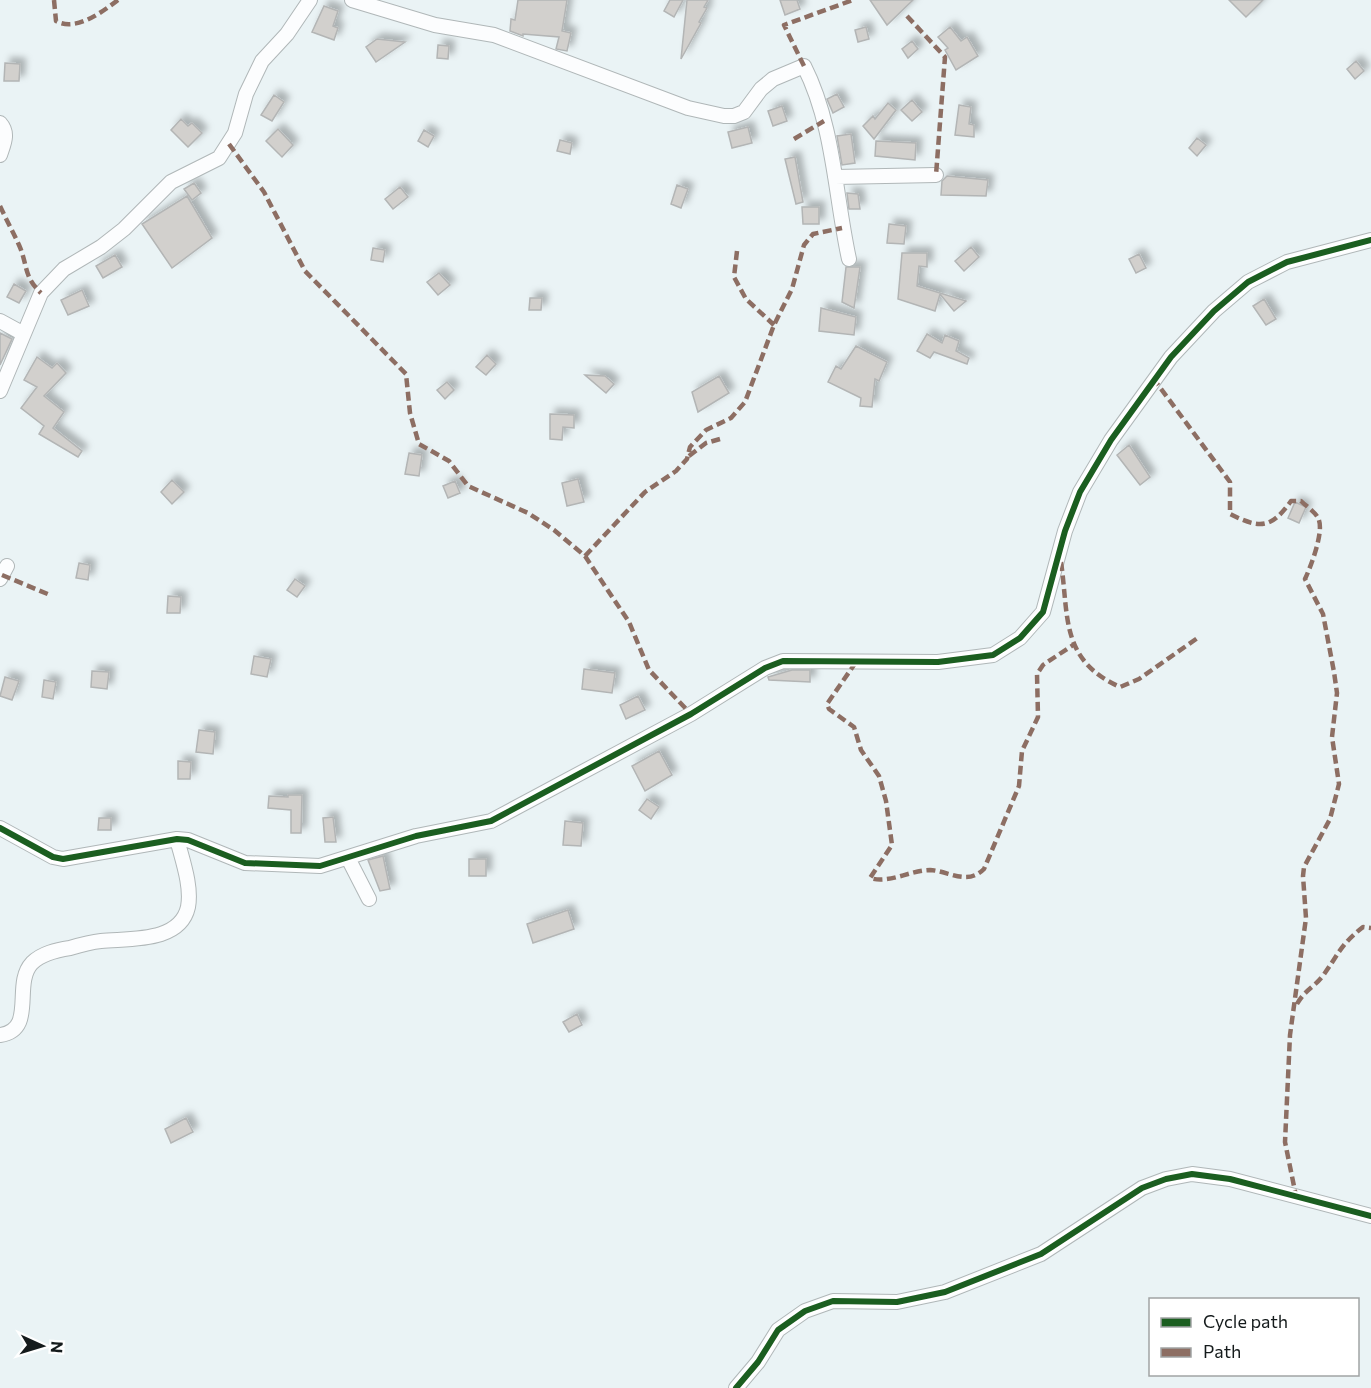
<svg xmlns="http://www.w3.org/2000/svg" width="1371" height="1388" viewBox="0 0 1371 1388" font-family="Commissioner,sans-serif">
<defs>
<filter id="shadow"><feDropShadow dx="5.5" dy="-5.5" stdDeviation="3" flood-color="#0004"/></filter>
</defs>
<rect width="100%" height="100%" fill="#eaf3f5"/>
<path fill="#d2d0cd" stroke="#b3b5b5" stroke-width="1.5" filter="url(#shadow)" d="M518,0h49l-5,31 9,2 -4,18 -11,-2 3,-12 -36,-3v2l-13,-5 1,-12 4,1z
M670,0h13l-9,17 -10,-6z
M687,0h21l-4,7 3,1 -8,14 2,1 -20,36z
M780,0h17l3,9 -15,6z
M870,0h43l-26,25z
M1229,0h34l-17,17z
M324,6l14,5 -5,15 5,2 -4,12 -22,-8z
M866,27l3,12 -11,3 -3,-12z
M950,27l11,14 6,-4 11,19 -22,14 -11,-20 3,-2 -10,-11z
M377,39l28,3 -29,20 -10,-15z
M912,41l6,8 -10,9 -6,-9z
M438,45l11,1 -1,13 -11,-1z
M1356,61l8,10 -9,8 -8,-10z
M5,63l15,1 -1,17h-15z
M837,94l7,13 -11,6 -6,-14z
M274,95l10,7 -12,19 -11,-6z
M912,100l10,12 -10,9 -11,-11z
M888,103l8,7 -22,29 -11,-13 10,-10 2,3z
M959,105l12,2 -2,17 5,1v12l-19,-2z
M782,106l5,15 -14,5 -5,-15z
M181,119l7,7 4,-3 10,10 -14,14 -17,-17z
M748,127l4,16 -20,5 -4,-16z
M278,129l15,16 -11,12 -16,-16z
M424,130l10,6 -6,11 -10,-6z
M851,134l4,29 -13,2 -5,-29z
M1197,138l9,7 -9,11 -8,-8z
M560,140l12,3 -2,11 -13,-3z
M876,141l40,2 -1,17 -40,-4z
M795,157l8,45 -7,2 -11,-45z
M947,176l41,4 -2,16 -45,-1 1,-14z
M194,183l7,10 -9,7 -8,-11z
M677,185l11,4 -7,19 -10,-4z
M400,187l8,10 -15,12 -8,-10z
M847,193l11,1 2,15h-11z
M187,196l25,42 -40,30 -30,-44z
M802,207h17v17h-16z
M889,224l17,2 -2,18 -17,-1z
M971,247l8,10 -15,14 -9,-10z
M373,248l12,2 -2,12 -12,-2z
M902,253h25v14l-8,-1 -2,20 49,15 -12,10 -14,-17 -5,17 -37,-12z
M1139,254l7,14 -10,5 -7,-14z
M115,255l7,12 -19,11 -7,-12z
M846,267h14l-6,41 -12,-6z
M439,273l11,12 -12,10 -11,-13z
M14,284l12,7 -7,12 -12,-6z
M82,290l7,16 -21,9 -7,-15z
M530,298h12l-1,12h-12z
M1264,299l12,20 -10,6 -13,-19z
M821,308l35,9 -2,18 -35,-4z
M0,333l12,6 -12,26z
M927,334l15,9 3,-8 14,6 -3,10 13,7 -2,6 -33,-12 -4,6 -13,-7z
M856,346l31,16 -8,19 -4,-2 -3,28 -12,-1 1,-8 -33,-16 8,-16 5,3z
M487,355l9,9 -10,11 -10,-8z
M37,357l15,11 5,-5 9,10 -22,23 20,16 -11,16 29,23 -4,6 -39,-23 5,-8 -23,-18 16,-21 -13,-7z
M585,375l20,1 9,8 -8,9z
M719,376l10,17 -31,19 -6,-20z
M447,382l7,8 -9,9 -8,-9z
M550,414l24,1v13l-11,-1 -1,13 -12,-1z
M1129,445l21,32 -10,8 -23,-30z
M409,453l13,2 -3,21 -14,-2z
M578,479l6,23 -17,4 -5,-23z
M172,480l12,12 -12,12 -11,-12z
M455,481l5,12 -12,5 -5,-12z
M1295,502l11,5 -7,16 -11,-5z
M79,563l11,2 -2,15 -12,-2z
M295,579l10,7 -8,11 -10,-7z
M168,596l13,1 -1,16h-13z
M254,656l17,3 -4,18 -16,-3z
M584,669l31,4 -3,20 -30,-4z
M792,670h18v12l-41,-2 -1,-3z
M92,671l17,1 -2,17 -16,-2z
M5,677l14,4 -7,19 -12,-4z
M44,680l12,2 -3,17 -11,-2z
M638,696l7,14 -19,9 -6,-14z
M199,730l16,2 -2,22 -17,-2z
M659,751l13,24 -27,16 -13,-25z
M178,761l13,1 -1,17h-12z
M288,795h14l-1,38h-10v-23l-23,-2 1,-12 19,1z
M647,799l12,8 -8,12 -12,-9z
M333,817l3,25h-11l-2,-24z
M99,818h12v12h-13z
M565,821l18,2 -2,23 -18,-1z
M383,856l7,33 -10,2 -12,-31z
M469,859h17v17h-17z
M568,910l6,19 -41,14 -6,-19z
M577,1014l5,11 -13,7 -6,-10z
M186,1118l7,14 -22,11 -6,-14z"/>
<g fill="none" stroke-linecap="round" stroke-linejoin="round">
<defs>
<path id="minor" d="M352,0l83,25 59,10 194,73 36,8h10l10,-4 17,-23 12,-10 31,-13c30,59 31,129 45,193
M0,123c9,10 4,20 0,32
M835,177l101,-2
M0,321l22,12
M0,391l41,-98 23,-24 37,-22 23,-18 47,-47 48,-24 16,-25 11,-39 16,-33 25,-27 23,-34
M0,579l7,-13
M0,828l53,29 10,2 114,-20 11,1 57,23 75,3 96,-30 75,-15 200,-107 74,-46 18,-7 155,1 55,-7 27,-17 23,-26 22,-81 15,-39 31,-52 60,-83 43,-46 34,-29 39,-20 84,-22
M348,858l21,41
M0,1035c37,-5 12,-51 32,-72 10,-10 25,-13 38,-15 10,-3 21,-6 31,-7 28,-3 79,2 87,-34 4,-21 -6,-48 -11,-68
M736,1388l22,-26 20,-32 27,-19 28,-10 64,1 48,-10 96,-38 101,-66 24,-9 26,-5 38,5 141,37"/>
</defs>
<use href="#minor" stroke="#b0b7b8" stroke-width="16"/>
<use href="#minor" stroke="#fcfdfe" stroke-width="14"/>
<path stroke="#8d6e63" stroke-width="4.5" stroke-dasharray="9 4.5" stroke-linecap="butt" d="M54,0l2,21c20,11 46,-9 62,-21
M907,16l38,41 -9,118
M804,66l-20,-41 69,-25
M794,139l30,-18
M229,144l35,48 41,79 101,103 4,39 9,31 30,17 19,25 60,27 26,17 31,26 44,66 20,48 42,44
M0,206c6,13 13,26 19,39 9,20 4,31 22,48
M737,251l-3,26 12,22 28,26
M1153,378l77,104v32c30,15 41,15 61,-13h10c5,5 14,11 17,17 7,12 -7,48 -13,61l18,35 11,58 3,21 -5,44 7,47 -9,35 -26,48 -1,9 3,42 -16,117 -5,107 11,54
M689,456l17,-13 14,-4
M585,556l60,-64 31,-21 11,-12 3,-12 16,-17 25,-12 14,-16 29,-77 18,-36 12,-44 9,-11 29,-6
M1061,562c8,55 -1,98 59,125l19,-8 60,-42
M2,575l48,20
M856,662l-29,42 2,5 25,18 7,23 18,26 7,25 6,44 -22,33c19,6 41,-8 60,-8 19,1 37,16 54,-1l35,-83 3,-35 16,-34 -1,-43 6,-9 30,-20
M1297,1004c8,-14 16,-16 25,-27 17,-23 17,-31 41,-50l8,1"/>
<defs>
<path id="cycleway" d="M0,828l53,29 10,2 114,-20 11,1 57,23 75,3 96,-30 75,-15 200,-107 74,-46 18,-7 155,1 55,-7 27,-17 23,-26 22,-81 15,-39 31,-52 60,-83 43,-46 34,-29 39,-20 84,-22
M736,1388l22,-26 20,-32 27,-19 28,-10 64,1 48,-10 96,-38 101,-66 24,-9 26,-5 38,5 141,37"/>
</defs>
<use href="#cycleway" stroke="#fff" stroke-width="10"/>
<use href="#cycleway" stroke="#1b5e20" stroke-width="6"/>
</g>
<rect x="1149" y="1298" width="210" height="78" fill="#ffffff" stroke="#a1a4a4" stroke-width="1.5"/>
<rect x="1161" y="1318" width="30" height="9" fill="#1b5e20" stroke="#a1a4a4" stroke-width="1.5"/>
<text x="1203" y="1328" font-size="18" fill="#151b1c">Cycle path</text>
<rect x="1161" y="1348" width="30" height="9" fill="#8d6e63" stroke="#a1a4a4" stroke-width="1.5"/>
<text x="1203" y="1358" font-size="18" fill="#151b1c">Path</text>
<g transform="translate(42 1346) rotate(94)" stroke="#ffffff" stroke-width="4.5" paint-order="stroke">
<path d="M0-4.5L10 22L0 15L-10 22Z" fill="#151b1c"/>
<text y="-9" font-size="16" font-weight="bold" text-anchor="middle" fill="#151b1c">N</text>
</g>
</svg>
